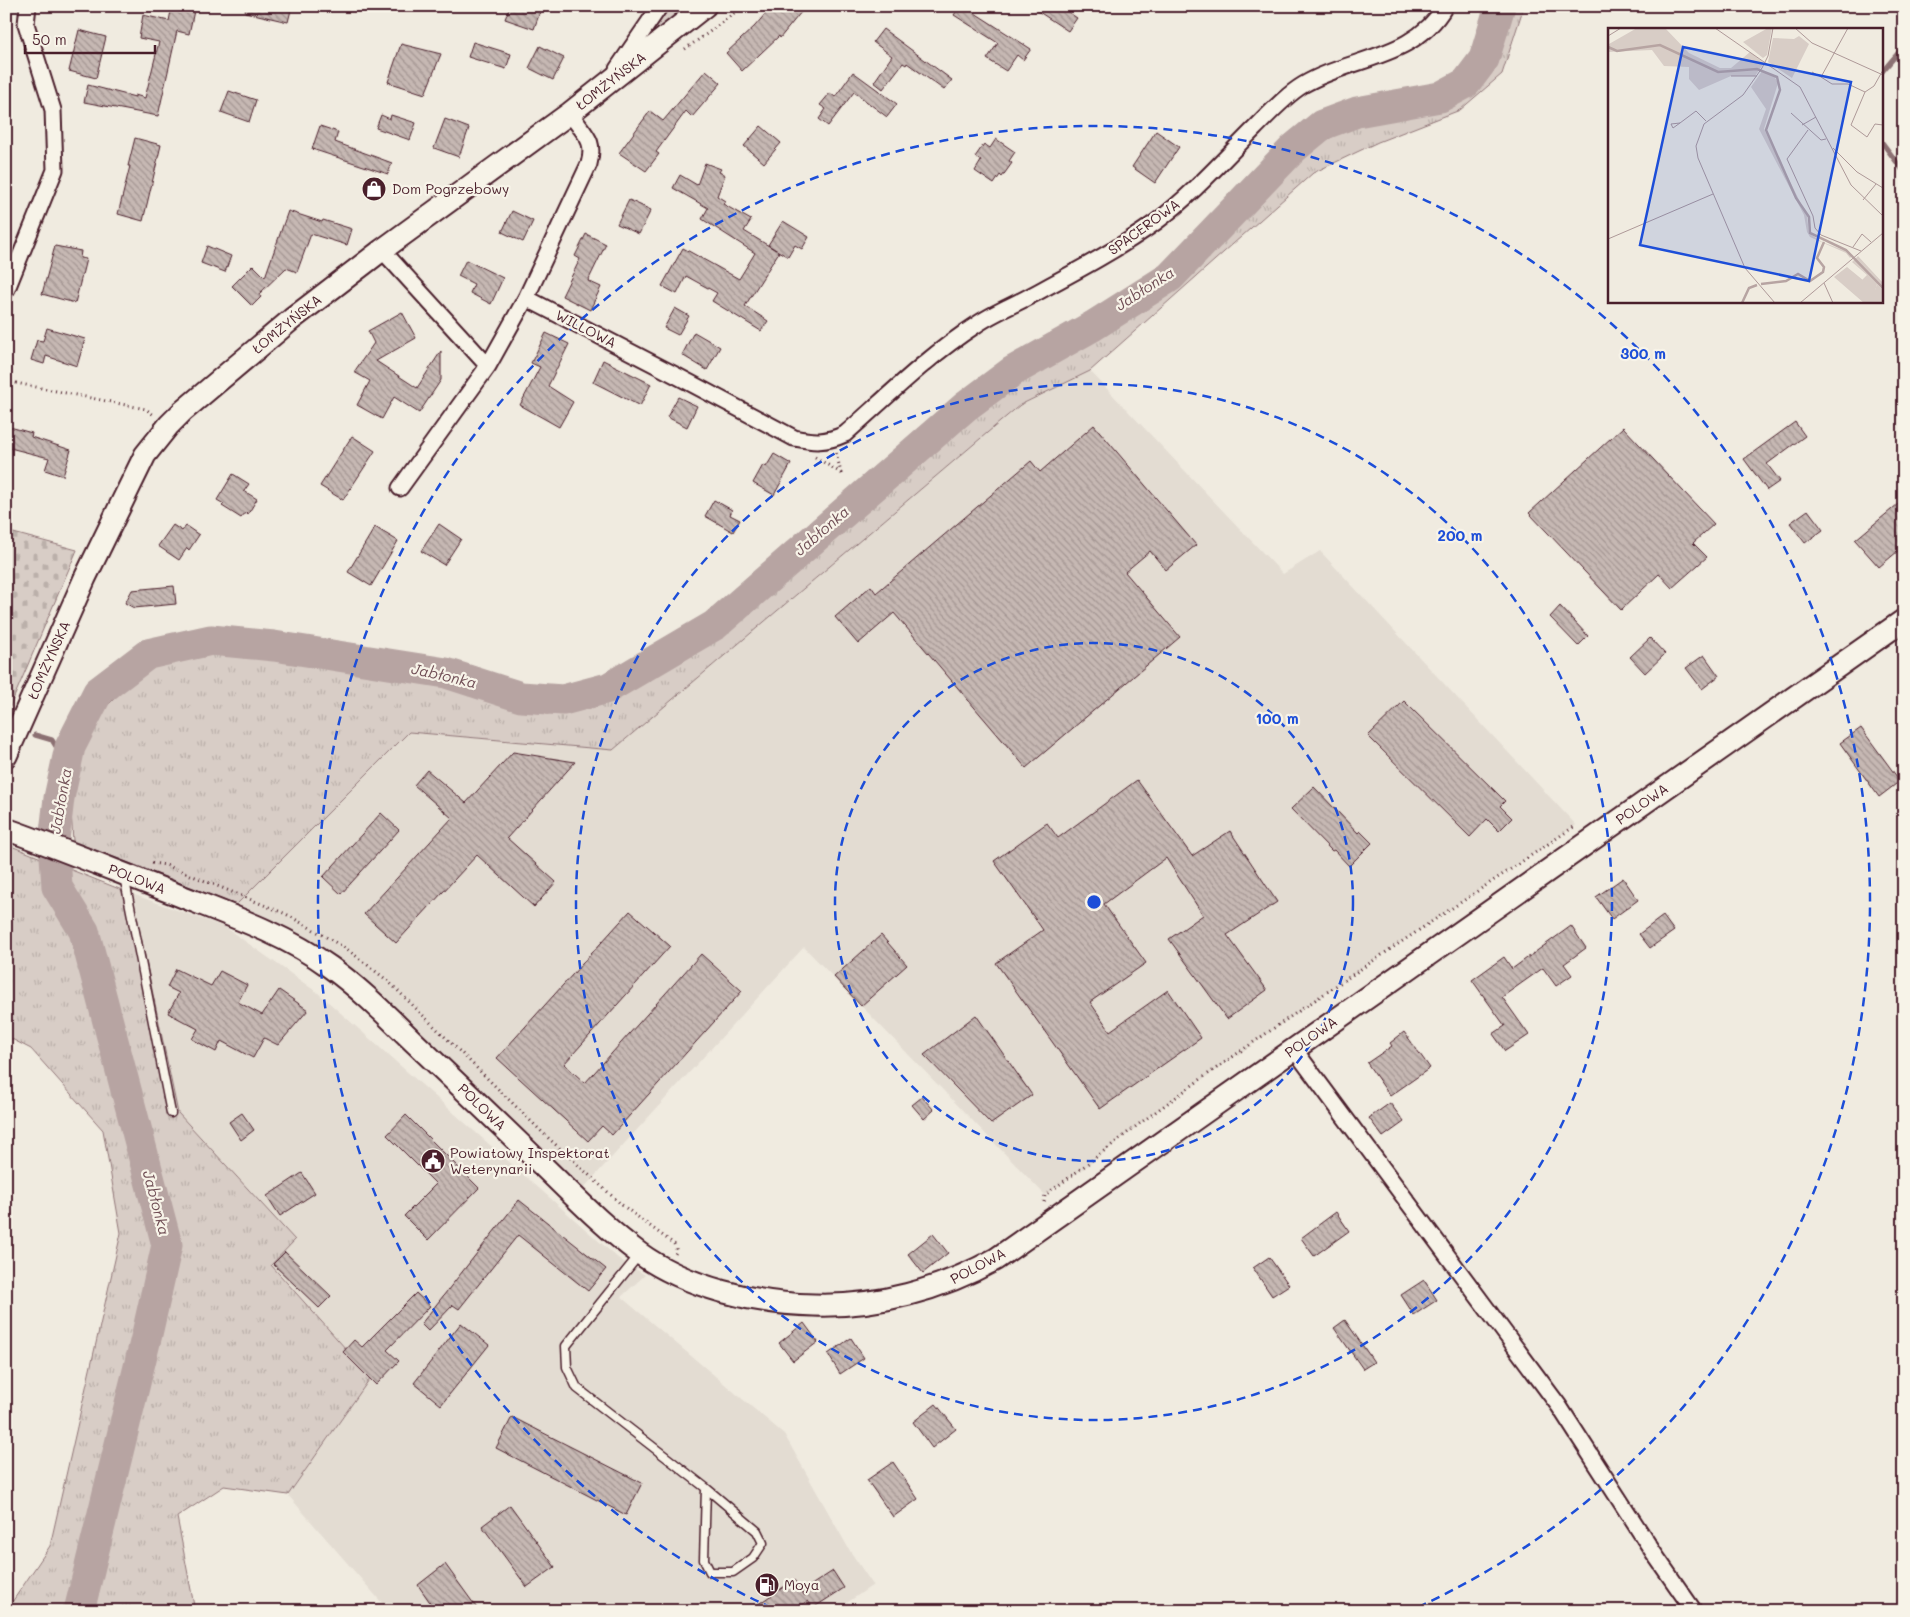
<svg xmlns="http://www.w3.org/2000/svg" width="1910" height="1617" viewBox="0 0 1910 1617" font-family="Mali,sans-serif">
<defs>
<pattern id="grass-tufts" width="24" height="20" patternUnits="userSpaceOnUse" patternTransform="scale(1.25)"><rect width="24" height="20" fill="#d8cdc6"/><path d="M3 7l-1-3M5 7V3M7 7l1-3M15 17l-1-3M17 17v-4M19 17l1-3" fill="none" stroke="#bbb0aa"/></pattern>
<pattern id="cemetery-stones" width="16" height="16" patternUnits="userSpaceOnUse" patternTransform="scale(1.25)"><rect width="16" height="16" fill="#d8cdc6"/><path d="M2 7V4a2 2 0 0 1 4 0v3zM10 15v-3a2 2 0 0 1 4 0v3z" fill="#bbb0aa"/></pattern>
<pattern id="building-back-hatch" width="6" height="6" patternUnits="userSpaceOnUse" patternTransform="scale(1.25)"><rect width="6" height="6" fill="#c6b8b3"/><path d="M-1 5l2 2M0 0l6 6M5-1l2 2" fill="none" stroke="#a39592"/></pattern>
</defs>
<rect width="100%" height="100%" fill="#f0ebe0"/>
<filter id="ink" filterUnits="userSpaceOnUse"><feTurbulence type="fractalNoise" baseFrequency=".02" numOctaves="2"/><feDisplacementMap in="SourceGraphic" scale="10" xChannelSelector="R" yChannelSelector="G"/><feConvolveMatrix kernelMatrix="1 2 1 2 8 2 1 2 1" color-interpolation-filters="sRGB"/></filter>
<g filter="url(#ink)">
<path fill="#e3dcd2" d="M1090,371l193,203 37,-23 256,274 -211,141 -212,148 -67,53 -41,28 -241,-248 -223,244 -248,-230 -57,-38 -40,-18 173,-173 204,18 407,-345z
M132,894l93,33 93,66 301,266 26,16 -24,22 163,137 66,117 23,34 -38,26h-446l-101,-116 83,-118 -100,-113 24,-24 -117,-127z"/>
<path fill="url(#grass-tufts)" stroke="#917678" d="M669,6h17l-28,23 -2,-2z
M1507,6h17l-22,68 -42,36 -82,32 -65,31 -223,198 -70,34 -407,345 -204,-18 -173,173 -163,-64 -4,-60 26,-64 55,-52 44,-10 61,-1 197,34 95,26 49,-8 87,-47 318,-269 36,-25 69,-32 66,-47 145,-141 41,-22 89,-18 22,-16 17,-23z
M6,844l126,50 46,219 117,127 -24,25 100,112 -83,118 -64,-9 -47,31 18,94h-189l44,-65 71,-313 -18,-103 -72,-81 -25,-13z"/>
<path fill="url(#cemetery-stones)" stroke="#917678" d="M6,531l71,19 -71,166z"/>
<g fill="none" stroke-linecap="round" stroke-linejoin="round">
<path stroke="#8b6f72" stroke-width="5" d="M1881,73l23,-27
M1881,141l23,31
M35,735l17,5 8,13 8,2"/>
<path stroke="#b7a4a2" stroke-width="31" d="M79,1611l68,-277 20,-89 -83,-314 -27,-44 -3,-46 5,-43 11,-51 28,-55 50,-38 63,-14 63,6 172,27 75,24 42,3 45,-12 107,-63 250,-218 48,-36 80,-45 77,-49 124,-129 28,-23 35,-13 83,-15 26,-14 18,-24 16,-53"/>
</g>
<path fill="url(#building-back-hatch)" stroke="#4a1f2b" d="M172,6h23l-6,28 -12,-3 -19,85 -74,-14 4,-17 47,12v-2l10,3 14,-56 -20,-4 4,-23 26,6z
M246,6h46l-4,16 -43,-10z
M510,6h32l-8,23 -29,-10z
M772,6h34l-26,32 -1,-2 -37,35 -16,-18 29,-27z
M960,6h4l67,43 -8,11 -6,-5 -11,16 -19,-12 11,-16 -44,-28z
M1030,6h29l18,12 -9,13z
M883,29l69,51 -8,10 -37,-27 -1,2 -3,-2 -20,26 -9,-7 18,-26 -19,-14z
M79,30l27,7 -10,41 -27,-7z
M473,42l38,12 -5,15 -38,-12z
M401,44l40,10 -16,40 -37,-12z
M540,46l24,12 -11,22 -24,-12z
M706,70l15,13 -29,34 -6,-6 -30,41 3,2 -13,17 -27,-18 31,-42 13,10z
M853,72l44,32 -10,13 -33,-25 -26,34 -9,-7 7,-10 -6,-4 10,-12 5,4z
M229,91l27,9 -7,22 -28,-10z
M381,115l9,4 1,-4 25,8 -6,17 -34,-12z
M445,119l24,9 -10,29 -25,-9z
M320,126l18,6 -3,10 57,21 -4,11 -76,-25z
M761,126l20,17 -17,20 -20,-17z
M1156,131l23,16 -24,36 -23,-16z
M135,138l26,7 -18,76 -25,-7 12,-48h-2z
M996,139l19,13 -6,9 3,2 -10,14 -2,-2 -6,9 -19,-13 6,-10 -6,-4 9,-13 6,4z
M705,163l16,6 -2,3 6,3 -8,21 8,5 -2,3 28,16 -7,11 35,21 -34,54 23,15 -7,10 -49,-30 5,-8 -31,-17 -9,18 -15,-8 21,-38 56,31 16,-26 -53,-34 6,-11 -35,-20 7,-13 17,10z
M629,200l22,10 -12,24 -22,-10z
M288,211l34,11 1,-2 29,9 -5,16 -36,-11 -14,38 -11,-4 -27,26 2,3 -9,9 -20,-20 21,-21 12,12z
M512,211l21,10 -10,21 -21,-10z
M783,221l26,16 -7,12 -7,-4 -7,12 -20,-12z
M586,234l20,10 -18,37 13,6 -11,23 -28,-14 18,-37 -5,-3z
M55,246l26,5 -1,7 6,1 -11,44 -33,-9z
M207,246l24,10 -6,16 -24,-9z
M466,260l37,18 -12,26 -21,-11 4,-9 -16,-8z
M675,308l14,8 -11,19 -14,-7z
M402,312l14,26 -40,23 41,27 24,-37v29l-22,33 -25,-16 -12,22 -25,-14 13,-24 -16,-9 20,-29 -6,-12z
M47,328l38,11 -8,27 -31,-10 -2,8 -13,-4 6,-20 6,1z
M694,332l26,15 -13,23 -25,-15z
M546,333l23,11 -21,42 25,16 -14,25 -39,-22 20,-38 -9,-4z
M603,360l48,24 -11,22 -47,-24z
M678,397l19,9 -10,21 -20,-10z
M1795,422l10,14 -38,28 13,17 -13,9 -23,-31z
M1094,425l102,120 -30,25 -16,-19 -25,21 55,65 -154,131 -132,-155 -36,31 -23,-27 36,-31 5,7 155,-132 9,11z
M6,426l26,7 -1,4 40,13 -8,26 -18,-6 4,-12 -43,-11z
M1623,427l91,97 -21,19 14,14 -35,31 -13,-14 -38,36 -92,-97z
M352,436l23,15 -32,49 -23,-14z
M774,454l17,10 -17,31 -21,-12 10,-18 3,2z
M233,474l16,10 -5,7 13,8 -9,15 -2,-2 -5,6 -19,-12 2,-2 -7,-4z
M1904,499v47l-25,21 -24,-27z
M714,500l18,10 -2,5 10,5 -7,12 -28,-16z
M1808,510l15,20 -18,13 -15,-20z
M439,524l22,15 -17,26 -23,-14z
M173,525l9,6 4,-5 13,9 -10,15 -2,-2 -8,12 -21,-14z
M375,527l23,14 -27,45 -23,-14z
M174,586l2,18 -42,4 -9,-5 7,-13z
M1560,606l28,30 -10,10 -28,-29z
M1650,638l15,16 -20,19 -15,-16z
M1704,655l15,21 -17,13 -16,-21z
M1404,701l101,100 -5,5 12,12 -13,13 -12,-12 -17,18 -102,-101z
M1861,728l39,53 -21,16 -39,-54z
M513,752l62,10 -68,76 49,44 -22,25 -57,-52 -81,88 -32,-29 88,-96 -38,-33 13,-15 39,33z
M1137,780l55,76 38,-25 47,71 -50,33 40,55 -40,29 -58,-80 34,-24 -37,-57 -62,46 42,59 -56,39 20,29 58,-41 33,48 -101,71 -104,-146 47,-33 -49,-69 53,-38 11,15z
M1314,787l44,46 2,-2 12,12 -23,23 -15,-16 -2,1 -41,-42z
M381,813l18,17 -58,64 -18,-17z
M1623,878l15,22 -26,19 -16,-22z
M630,911l40,35 -106,118 21,19 116,-129 41,37 -130,144 -10,-9 -14,15 -91,-83z
M1663,916l11,15 -24,17 -11,-14z
M1571,926l15,22 -22,16 8,11 -16,11 -13,-18 -41,29 27,38 -24,16 -12,-17 12,-8 -33,-46 32,-23 8,12z
M881,935l26,30 -46,41 -27,-29z
M176,969l35,17 9,-15 27,14 -9,17 24,13 17,-25 29,20 -30,35 -14,-7 -11,20 -32,-17 -5,11 -24,-13 6,-10 -30,-16 11,-20 -12,-6z
M976,1015l56,80 -41,29 -67,-69z
M1404,1032l26,36 -40,28 -23,-33 25,-17 -2,-3z
M922,1097l12,13 -10,9 -12,-14z
M1390,1103l14,19 -21,15 -14,-19z
M242,1113l12,17 -13,10 -12,-18z
M406,1115l73,73 -51,52 -24,-24 32,-32 -49,-49z
M302,1173l13,20 -35,23 -13,-20z
M519,1200l87,69 -18,22 -70,-56 -59,74 -6,-4 -25,26 -7,-7z
M1336,1212l13,19 -35,25 -13,-18z
M933,1234l15,19 -25,20 -15,-19z
M285,1252l46,44 -12,12 -46,-44z
M1269,1257l20,28 -17,11 -19,-28z
M1424,1280l13,20 -23,15 -13,-20z
M416,1293l14,13 -43,44 12,11 -23,24 -33,-33 11,-12 8,7z
M1345,1320l29,42 -11,7 -29,-41z
M461,1323l28,22 -48,60 -27,-22z
M804,1323l14,19 -25,19 -14,-18z
M851,1338l13,20 -24,16 -12,-20z
M936,1404l20,25 -24,19 -19,-26z
M512,1417l130,66 -16,32 -130,-67z
M893,1462l25,37 -25,18 -26,-37z
M510,1505l45,62 -28,20 -45,-61z
M445,1564l34,47h-43l-18,-26z
M833,1571l11,17 -31,20 -5,-7 -15,10h-45l46,-31 11,16 -3,-5z"/>
<g fill="none" stroke-linecap="round" stroke-linejoin="round">
<defs>
<path id="lane" d="M124,876l47,237
M639,1255l-73,91 1,21 10,21 129,100 -2,72 6,12h23l20,-14 10,-15 -6,-12 -51,-43"/>
<path id="street" d="M617,69l43,-63
M382,250l106,116
M7,289l48,-119 -2,-60 -27,-86 2,-18
M526,298l153,79 115,61c20,4 31,5 51,-4 42,-37 83,-78 131,-109 17,-12 38,-20 56,-30 43,-23 85,-45 124,-73 36,-27 67,-62 99,-94 15,-15 30,-32 48,-43 47,-28 112,-26 142,-79
M400,488l88,-122 38,-68 63,-134c7,-26 -6,-30 -19,-51
M1294,1049l265,357 96,149 39,56"/>
<path id="secondary" d="M6,756l79,-178 60,-123 24,-30 14,-14 109,-92 90,-69 188,-137 135,-107
M6,829c56,20 112,43 167,64 53,21 110,40 157,74 31,22 58,50 86,77 43,41 86,82 129,124 30,29 60,60 94,85 47,34 117,51 175,52 63,2 126,-15 182,-46l908,-639"/>
</defs>
<use href="#lane" stroke="#4a1f2b" stroke-width="11"/>
<use href="#street" stroke="#4a1f2b" stroke-width="19"/>
<use href="#secondary" stroke="#4a1f2b" stroke-width="25"/>
<path stroke="#4a1f2b" stroke-width="3" stroke-dasharray="1 4" stroke-linecap="butt" d="M685,49l23,-16 35,-27
M6,381l140,28 8,6
M815,457l26,16 -5,-21
M6,781l4,-8
M152,863l14,2 120,49 61,35 41,32 156,153 78,71 52,39 3,7 -2,3
M1044,1202l1,-7c37,-26 72,-55 109,-82 137,-100 280,-192 421,-287"/>
<use href="#lane" stroke="#f7f3e8" stroke-width="8"/>
<use href="#street" stroke="#f7f3e8" stroke-width="15"/>
<use href="#secondary" stroke="#f7f3e8" stroke-width="21"/>
</g>
</g>
<g fill="none" stroke="#1d4ed8" stroke-width="2.5" stroke-dasharray="9 6">
<circle cx="1094" cy="902" r="259"/>
<circle cx="1094" cy="902" r="518"/>
<path d="M772 1608A776 776 0 1 1 1416 1608"/>
</g>
<defs>
<symbol id="shop-disc" viewBox="-11 -11 22 22"><circle r="9.5" fill="#4a1f2b" stroke="#f7f3e8"/><path d="M-5-2.5h2.3a2.7 3.5 0 0 1 5.4 0H5L5.5 6h-11ZM-1.5-2.5h3a1.5 2.3 0 0 0-3 0Z" fill="#fff"/></symbol>
<symbol id="civic-disc" viewBox="-11 -11 22 22"><circle r="9.5" fill="#4a1f2b" stroke="#f7f3e8"/><path d="M-.6-6.5H3V-4.5H.6V-3L4-1V1h2V6H-6V1h2V-1L-.6-3ZM-1.2 2.5V6h2.4V2.5Z" fill="#fff"/></symbol>
<symbol id="fuel-disc" viewBox="-11 -11 22 22"><circle r="9.5" fill="#4a1f2b" stroke="#f7f3e8"/><path d="M-5.5-6h7V0h2V4h1.3V-2.5L3-4.5l.8-.8L6-3V5H2.5V1h-1V6h-7ZM-4.2-4.7v3.2H.2V-4.7Z" fill="#fff"/></symbol>
</defs>
<g fill-rule="evenodd">
<use href="#shop-disc" x="360" y="175" width="28" height="28"/>
<use href="#civic-disc" x="419" y="1147" width="28" height="28"/>
<use href="#fuel-disc" x="753" y="1571" width="28" height="28"/>
</g>
<g text-anchor="middle" stroke-width="4.5" stroke-linejoin="round" paint-order="stroke">
<g font-size="14" fill="#4a1f2b" stroke="#f7f3e8">
<text transform="translate(611 81) rotate(-38)" y="5">ŁOMŻYŃSKA</text>
<text transform="translate(1144 227) rotate(-36)" y="5">SPACEROWA</text>
<text transform="translate(287 324) rotate(-39)" y="5">ŁOMŻYŃSKA</text>
<text transform="translate(586 329) rotate(27)" y="5">WILLOWA</text>
<text transform="translate(49 660) rotate(-66)" y="5">ŁOMŻYŃSKA</text>
<text transform="translate(1642 804) rotate(-35)" y="5">POLOWA</text>
<text transform="translate(137 879) rotate(21)" y="5">POLOWA</text>
<text transform="translate(1311 1037) rotate(-35)" y="5">POLOWA</text>
<text transform="translate(482 1107) rotate(44)" y="5">POLOWA</text>
<text transform="translate(978 1266) rotate(-28)" y="5">POLOWA</text>
</g>
<g font-size="14" fill="#4a1f2b" stroke="#f7f3e8" text-anchor="start">
<text x="392" y="194">Dom Pogrzebowy</text>
<text x="450" y="1158">Powiatowy Inspektorat<tspan x="450" dy="16">Weterynarii</tspan></text>
<text x="784" y="1590">Moya</text>
</g>
<g font-size="15" font-style="italic" fill="#704e55" stroke="#f7f3e8">
<text transform="translate(1145 289) rotate(-33)" y="5">Jabłonka</text>
<text transform="translate(822 531) rotate(-41)" y="5">Jabłonka</text>
<text transform="translate(444 676) rotate(13)" y="5">Jabłonka</text>
<text transform="translate(61 801) rotate(-80)" y="5">Jabłonka</text>
<text transform="translate(156 1203) rotate(75)" y="5">Jabłonka</text>
</g>
</g>
<g transform="translate(1608 28)">
<rect width="275" height="275" fill="#f0ebe0"/>
<path d="M29,0h28l24,25 31,15h11l19,-16 14,11 -9,13h-24l-32,14 -10,-11v-12l-25,-1 -12,-16 -44,2 1,-8zM160,0h4l-5,27 -4,3 -20,-16zM154,43l12,5 4,7 -14,46 43,87 2,17 13,9 24,9 6,5 -2,2 -4,-5 -36,-16 -3,-5 -3,-17 -45,-86 7,-20 -15,-22zM250,228l25,27v7l-6,-6 -2,7 -13,-11 5,-5 -15,-13z" fill="#d8cdc6"/>
<path d="M191,8l10,8 -17,34 -24,-16 5,-24 21,1z" fill="#d8cdc6"/>
<path d="M239,239l28,23 2,-6 6,6v13h-19l-30,-26z" fill="#d8cdc6"/>
<path fill="none" stroke="#b7a4a2" stroke-width="2.5" d="M0,19l9,4 43,-6 58,27 39,-3 20,8 3,13 -14,40 30,68 13,19 1,16 36,17 37,38M153,256l25,-3 12,-7 12,7 13,-9 1,-5 -7,-9 7,-16M134,275l7,-15 8,-3"/>
<path fill="none" stroke="#ae9998" stroke-width="1" d="M107,0l85,59 51,98 32,31M165,0l-5,28 -6,12 -19,27 -39,29 -8,22 2,12 47,110 30,35M187,0l17,15 71,32M0,8l13,-8M275,42l-9,16 -9,6 -14,33 16,12 8,-13 8,1M204,44l9,5 27,-49M123,48h26M213,49l11,7h16l17,8M183,85l30,27 5,-1M72,95l-7,5 -2,-4 9,-1 16,-12 10,10M194,97l14,-8M200,102l-21,29 26,57 2,12 6,7 40,16M225,120l24,24 26,16M255,172l13,-16M0,211l105,-45M245,219l9,-13 9,8M216,255l9,20M192,275l83,-70"/>
<path fill="#1d4ed8" fill-opacity="0.15" stroke="#1d4ed8" stroke-width="2.5" d="M75,19l168,35 -42,199 -169,-36z"/>
<rect width="275" height="275" fill="none" stroke="#4a1f2b" stroke-width="2.5"/>
</g>
<circle cx="1094" cy="902" r="8" fill="#1d4ed8" stroke="#f7f3e8" stroke-width="2.5"/>
<g font-size="15" text-anchor="middle" font-weight="bold" fill="#1d4ed8" stroke="#f7f3e8" stroke-width="4.5" stroke-linejoin="round" paint-order="stroke">
<text x="1643" y="359">300 m</text>
<text x="1460" y="541">200 m</text>
<text x="1277" y="724">100 m</text>
</g>
<rect width="1910" height="1617" fill="none" stroke="#f7f3e8" stroke-width="25"/>
<rect x="12" y="12" width="1885" height="1592" fill="none" stroke="#4a1f2b" stroke-width="2" filter="url(#ink)"/>
<path d="M25 45v8h130v-8" fill="none" stroke="#4a1f2b" stroke-width="2.5"/>
<text x="32" y="45" font-size="15" fill="#4a1f2b" stroke="#f7f3e8" stroke-width="4" paint-order="stroke">50 m</text>
</svg>
